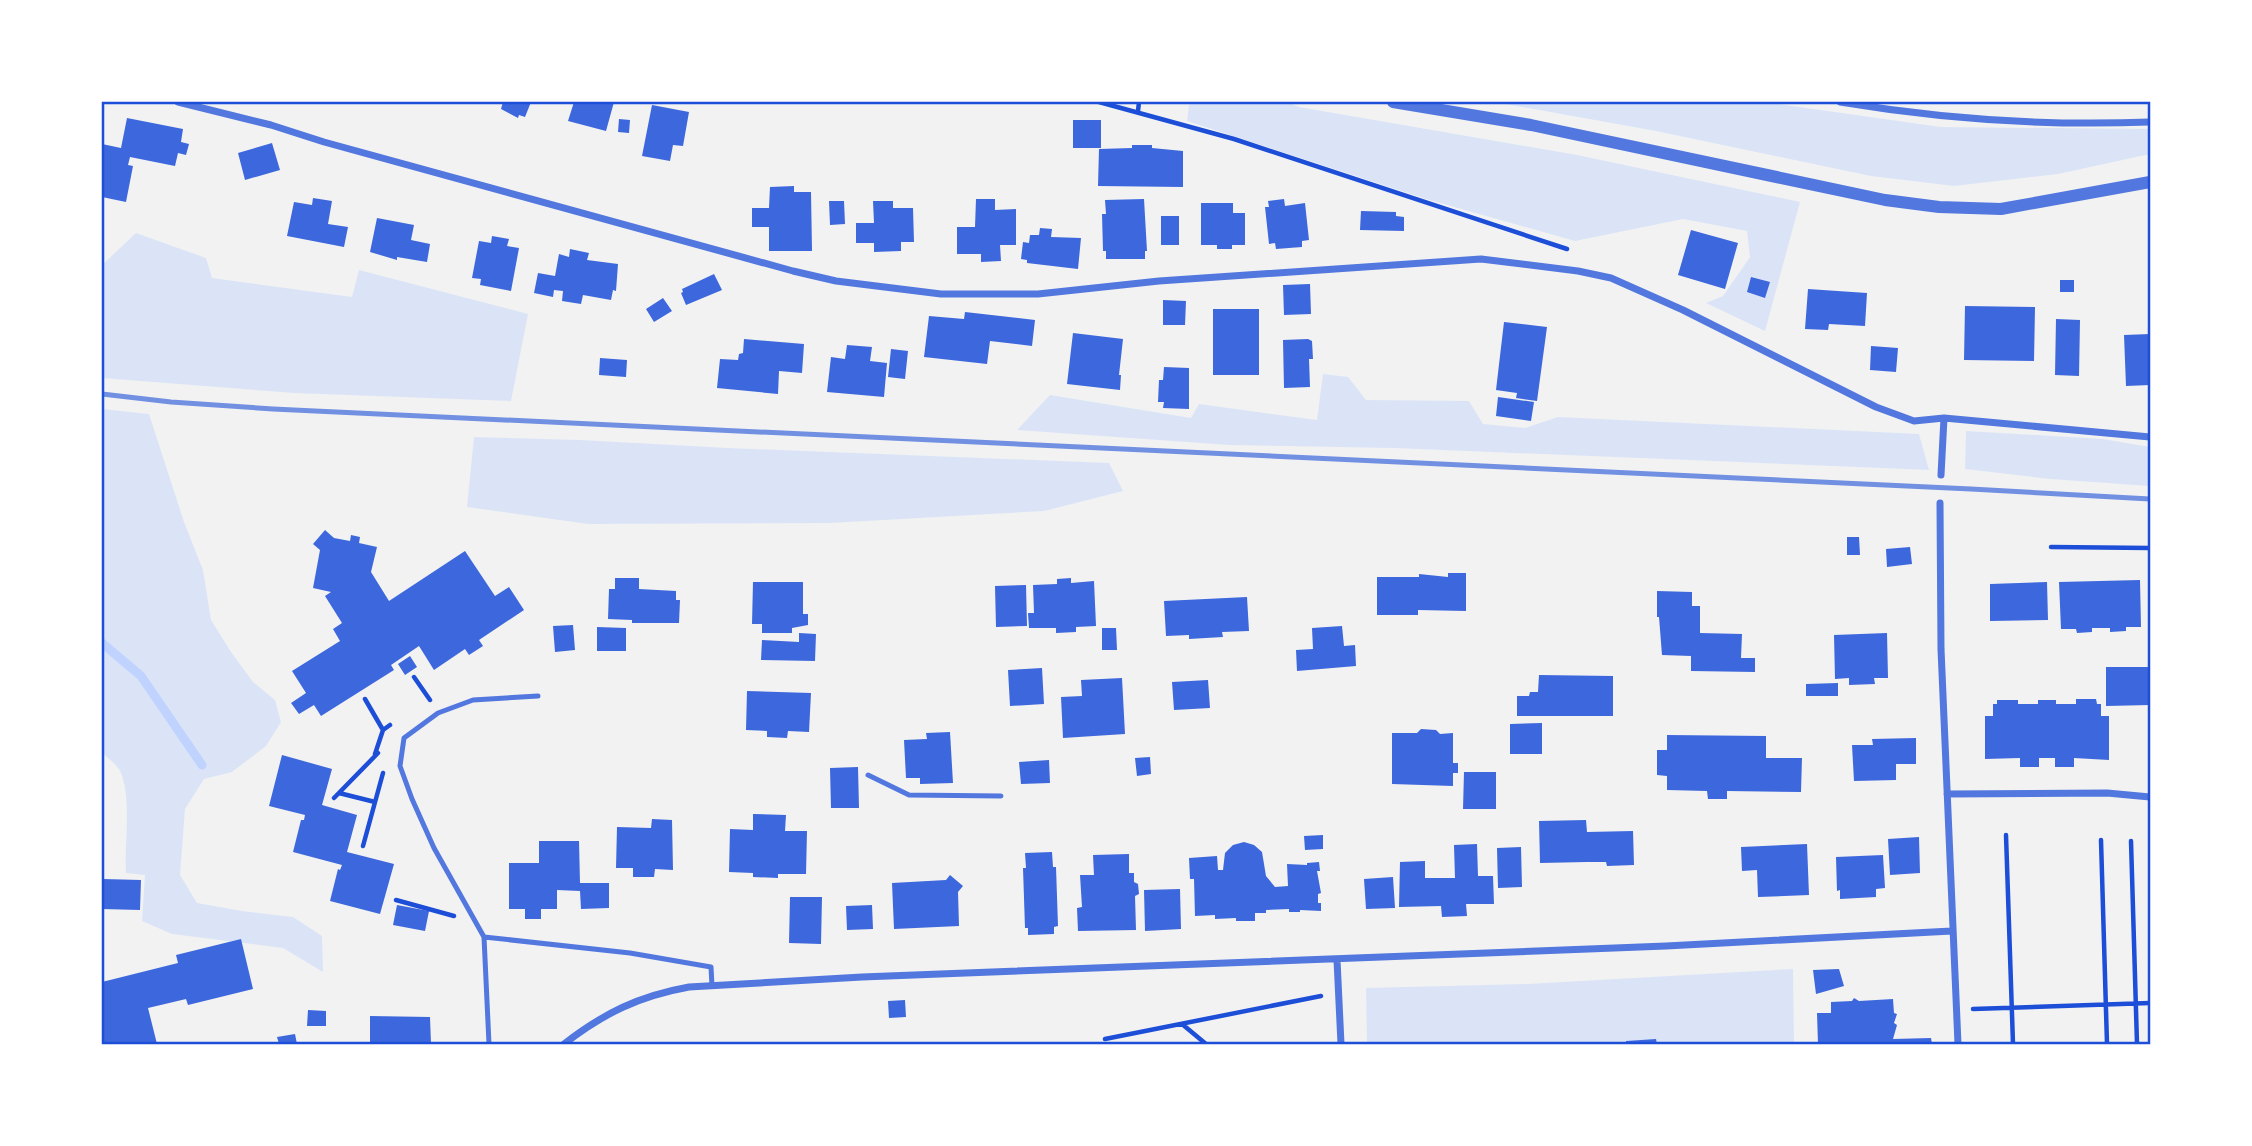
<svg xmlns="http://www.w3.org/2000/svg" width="2252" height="1146" viewBox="0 0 2252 1146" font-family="Karla,sans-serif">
<rect width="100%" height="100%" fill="#f2f2f2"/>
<path fill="#dbe4f7" d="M1192,102h95l12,5 278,48 223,47 -35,129 -59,-28 17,-7 27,-39 -3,-26 -64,-12 -108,22 -149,-42 -239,-78 2,-16z
M1494,102h269l178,25 209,2v25l-92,20 -104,12 -83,-10 -215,-45z
M136,233l70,25 6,20 140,19 7,-27 169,44 -17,87 -217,-8 -192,-15v-113z
M1323,374l25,3 18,23 103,1 14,23 42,4 33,-11 361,17 10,36 -535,-22 -165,-3 -212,-15 33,-35 141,23 8,-14 118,16z
M102,409l47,5 35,108 19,48 8,50 20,32 22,30 22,18 6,22 -15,24 -34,26 -28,7 -19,30 -5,66 17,28 45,8 51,6 29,19 1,36 -40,-24 -111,-14 -30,-13 3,-46 -19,-2c-2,-31 6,-71 -5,-100 -3,-8 -14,-15 -19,-21z
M1966,431l137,8 47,8v39l-100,-7 -85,-10z
M474,437l106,3 148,8 381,15 14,28 -79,20 -214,12 -242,1 -121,-17z
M1793,969l1,75h-427l-1,-56 161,-4z"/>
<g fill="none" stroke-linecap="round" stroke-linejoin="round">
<path stroke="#bfd3fe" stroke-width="9" d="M102,643l39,33 61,89"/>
</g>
<path fill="#3d67dc" d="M503,102h28l-6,15 -6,-2 -1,3 -17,-9z
M574,102h40l-8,29 -38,-10z
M652,105l37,7 -6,34 -10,-1 -3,16 -28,-5z
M127,118l56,11 -2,13 8,2 -3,11 -8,-2 -3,13 -45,-9 -2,8 5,1 -7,36 -24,-5v-53l19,4z
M619,119l11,1 -1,13 -11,-1z
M1073,120h28v28h-28z
M272,143l8,27 -35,10 -7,-27z
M1132,145h20v3l31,3v36l-85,-1 1,-37 33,-1z
M794,186v6h17l1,59h-43v-24h-17v-19h17l1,-21z
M313,198l19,3 -4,23 20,3 -4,20 -57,-11 7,-34 18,3z
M976,199h19v11l21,-1v36h-16l1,16 -20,1v-8h-24v-27h18z
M1144,199l3,52h-2v8h-39v-8h-3l-1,-37h4l-1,-14z
M1284,199l1,7 20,-3 4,37 -7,1v6l-26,2 -1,-6 -6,1 -4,-37h4l-1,-6z
M829,201h15l1,23 -15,1z
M873,201h20v7h20l1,34h-13v9l-27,1v-9h-18v-20h18z
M1201,203h32v10h12v32h-13v4h-15v-4h-16z
M1361,211l35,1v4l8,1v14l-44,-1z
M1161,216h18v29h-18z
M377,218l37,7 -3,15 19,4 -3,18 -30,-5v3l-27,-8z
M1040,228l12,1 -1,8 30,1 -3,31 -51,-6v-3l-6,-1 2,-17 6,1 1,-8h9z
M1691,230l47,13 -13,46 -47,-14z
M492,236l17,3 -2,7 12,2 -8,43 -31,-6 1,-6 -9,-1 7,-37 12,2z
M570,249l19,4 -2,7 31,4 -2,27 -3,-1 -2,10 -28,-5 -2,9 -19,-3 1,-10 -9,-1 -1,7 -19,-4 4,-20 17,3 4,-22 10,3z
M714,274l8,16 -36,15 -5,-12 2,-1 -1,-3z
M1751,277l19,5 -5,16 -18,-6z
M2060,280h14v12h-14z
M1310,284l1,30 -27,1 -1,-30z
M1808,289l59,4 -2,33 -36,-2 -1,6 -23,-1z
M663,298l9,13 -18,11 -8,-13z
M1163,300l23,1 -1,24h-22z
M1965,306l70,1 -1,54 -70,-1z
M1213,309h46v66h-46z
M965,312l70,8 -3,26 -42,-5 -3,23 -63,-7 5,-41 35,3z
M2056,319l24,1 -1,56 -24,-1z
M1504,322l43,5 -10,74 -21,-3 1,-5 -21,-3z
M1073,333l50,6 -4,36h2l-1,15 -53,-6z
M2150,334v51l-24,1 -2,-51z
M744,339l60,5 -2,29 -23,-2 -1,23 -61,-6 3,-29 18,1 1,-6 4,-1z
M1308,339l4,2 1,18h-4l1,28 -26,1 -1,-48z
M847,345l25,2 -2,14 17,2 -3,34 -57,-5 4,-35 14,2z
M1871,346l27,2 -2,24 -26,-2z
M891,349l17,2 -3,28 -17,-2z
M600,358l27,2 -1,17 -27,-2z
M1164,367l25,1v41l-26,-1 1,-6h-6l1,-22h4z
M1498,397l36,5 -3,19 -35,-5z
M325,530l9,8 16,3 1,-6 9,2 -1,6 18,4 -6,25 18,29 76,-50 30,45 14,-9 15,23 -45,30 4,6 -14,9 -4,-6 -31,21 -15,-24 -28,19 3,5 -73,46 -7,-11 -15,9 -8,-11 15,-10 -14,-22 48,-30 -7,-12 9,-6 -17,-27 6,-4 -18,-4 7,-38 -7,-6z
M1847,537h12l1,18h-13z
M1910,547l2,17 -25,3 -1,-18z
M1448,573h18v38l-48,-1v5h-41v-38h42v-3l29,3z
M615,578h24v11l37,2v9h4l-1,23h-47v-3l-24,-1 1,-30h6z
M1071,578v5l23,-2 2,45 -20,1v5l-20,1v-5h-27l-1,-15h6l-1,-28 24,-1v-5z
M2140,580l1,47h-15v4l-16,1v-4h-18v4l-15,1 -1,-4h-15l-2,-47z
M753,582h50v32h5v11l-16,3v5h-30v-9h-10z
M2047,582l1,38 -58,1v-37z
M1026,585l1,41 -31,1 -1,-41z
M1657,591l35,1v14h8v27l42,1 -1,24h14v14l-64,-1v-15l-29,-1 -3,-38h-2z
M1247,597l2,34 -27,1 1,5 -34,2v-4l-23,1 -2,-35z
M573,625l2,25 -20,2 -2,-26z
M1342,626l2,20 11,-1 1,21 -59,5 -1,-21 17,-1 -1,-21z
M597,627l29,1v23h-29z
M1102,628h14l1,22h-15z
M799,633l17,1 -1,27 -54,-1 1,-20 37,2z
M1887,633l1,45h-14l1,6 -26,1v-7l-14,1 -1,-44z
M410,656l7,11 -12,8 -7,-11z
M2106,667h44v38l-44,1z
M1042,668l2,36 -34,2 -2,-36z
M1539,675l74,1v40h-96v-20h12l1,-4h8z
M1122,678l3,56 -62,4 -2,-41 21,-1 -1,-16z
M1208,680l2,28 -36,2 -2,-28z
M1838,683v13h-32v-12z
M747,691l64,2 -2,39 -21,-1 -1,7 -20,-1v-6l-21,-1z
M2076,699h20l1,5h4v12h8v44l-35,-2v9h-19v-9h-16v9h-19v-9l-35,1v-43h8v-12h4v-4h21v4h20v-4h18v4h20z
M1542,723v31h-32v-30z
M1421,729l15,1 4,4 13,-1v30h5v10h-5v13l-61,-2v-51h25z
M950,732l3,51 -33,1v-6h-14l-2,-38 23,-1 -1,-6z
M1667,735l99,1v22h36l-1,34 -74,-1v8h-19l-1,-8 -40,-1v-14l-10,-1v-25h10z
M1916,738v26h-20v16l-42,1 -2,-36h21l-1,-6z
M282,755l50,14 -10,36 35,10 -10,37 47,12 -14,50 -50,-13 8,-32 2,1 2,-5 -49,-13 8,-32h3l1,-5 -36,-9z
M1150,757l1,17 -14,2 -2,-18z
M1049,760l1,23 -29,1 -2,-22z
M858,767l1,41h-28l-1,-40z
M1464,772h32v37h-33z
M753,814l33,1 -1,16h22l-1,43h-28v4l-25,-1v-4l-24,-1 1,-43 23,1z
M652,819l20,1 1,50 -18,-1 -1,8h-21v-9h-17l1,-41 34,1z
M1586,820l1,12 46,-1 1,34 -27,1 -1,-4h-19l-47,1 -1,-42z
M1323,835v14l-18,1 -1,-14z
M1919,837l1,36 -30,2 -2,-36z
M539,841h40l1,42h29v25l-28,1 -1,-18 -23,-1v19h-16v10h-16v-10h-16v-46h30z
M1244,842l10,3 8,7 4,24 9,11 13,-1 -1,-22 20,1v-2l12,-1 1,9h-3l4,22 -3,1v9h3v8l-21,-1v2h-11v-3l-23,1v3h-11v8h-19v-3l-21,1v-4l-20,1 -1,-37h-4l-1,-21 28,-2 1,14h5l2,-17 8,-8z
M1477,844l1,32h15l1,28h-28l1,12 -25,1 -1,-11 -42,1 1,-45 25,-1v17h30l-1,-33z
M1807,844l2,51 -51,2 -1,-27 -15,1 -1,-24z
M1521,847l1,40 -24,1 -1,-40z
M1052,852l1,15h3l2,59 -4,1v7l-26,1v-7h-3l-2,-60h3l-1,-15z
M1129,854v19h5v9l4,2 1,10 -4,2 1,34 -58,1 -1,-23 5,-1 -2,-32h14l-1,-20z
M1883,855l2,33 -9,1v8l-36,2v-9l-3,1 -1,-34z
M950,875l13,11 -5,6 1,34 -65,3 -2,-46 54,-3z
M1393,877l2,31 -29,1 -2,-30z
M103,879l38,1 -1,30 -38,-1z
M1180,889l1,40 -36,2 -1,-41z
M790,897h32l-1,47 -32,-1z
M397,905l32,6 -4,20 -32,-6z
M872,905l1,24 -26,1 -1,-24z
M241,939l12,50 -65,16 -2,-6 -38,9 9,36h-55v-62l76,-19 -2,-8z
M1839,969l5,17 -28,8 -3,-24z
M1854,998l5,3 34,-2 1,14 3,1 -3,9 3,2 -4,14 38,-1 1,6h-114l-1,-31h14v-11l21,-1z
M905,1000l1,17 -17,1 -1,-17z
M308,1010l18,1v15h-19z
M370,1016l60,1 1,27h-61z
M295,1034l2,10h-18l-2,-7z
M1656,1039l1,5h-31v-3z"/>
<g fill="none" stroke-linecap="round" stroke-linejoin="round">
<path stroke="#1d4ed8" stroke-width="4.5" d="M1099,102l135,37 333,110
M1138,111l1,-9
M2051,547l99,1
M414,677l16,23
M365,699l18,31
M375,754l8,-24 7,-5
M339,793l36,9
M334,798l44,-45
M2006,835l7,209
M2101,840l6,204
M2131,841l6,203
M363,846l20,-73
M396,900l58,16
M1973,1009l177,-6
M1182,1024l24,20
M1105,1039l216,-43"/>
<path stroke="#5277de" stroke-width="5" d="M868,775l41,20 92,1
M484,937l-50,-89 -22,-49 -12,-33 4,-28 34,-25 35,-13 65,-4
M489,1044l-5,-107 146,16 81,14 1,19"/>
<path stroke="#5277de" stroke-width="7" d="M178,102l93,23 53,17 469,129 43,10 105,13h97l121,-13 322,-22 97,12 33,7 72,32 193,97 38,14 30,-3 206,19
M1840,102c102,17 207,24 310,20
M1941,475l3,-57
M1940,503l1,146 17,395
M1947,794l160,-1 43,4
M1337,960l4,84
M564,1044c40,-31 75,-48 125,-57l173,-10 804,-31 286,-15"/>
<path stroke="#5277de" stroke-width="12" d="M1393,102l138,23 354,75 54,7 62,2 149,-27"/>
<path stroke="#7290e2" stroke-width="5" d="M102,394l69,8 102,7 1698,80 179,10"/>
</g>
<rect width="2252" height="1146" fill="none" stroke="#ffffff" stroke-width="206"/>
<rect x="103" y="103" width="2046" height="940" fill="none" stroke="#1d4ed8" stroke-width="2.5"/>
</svg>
